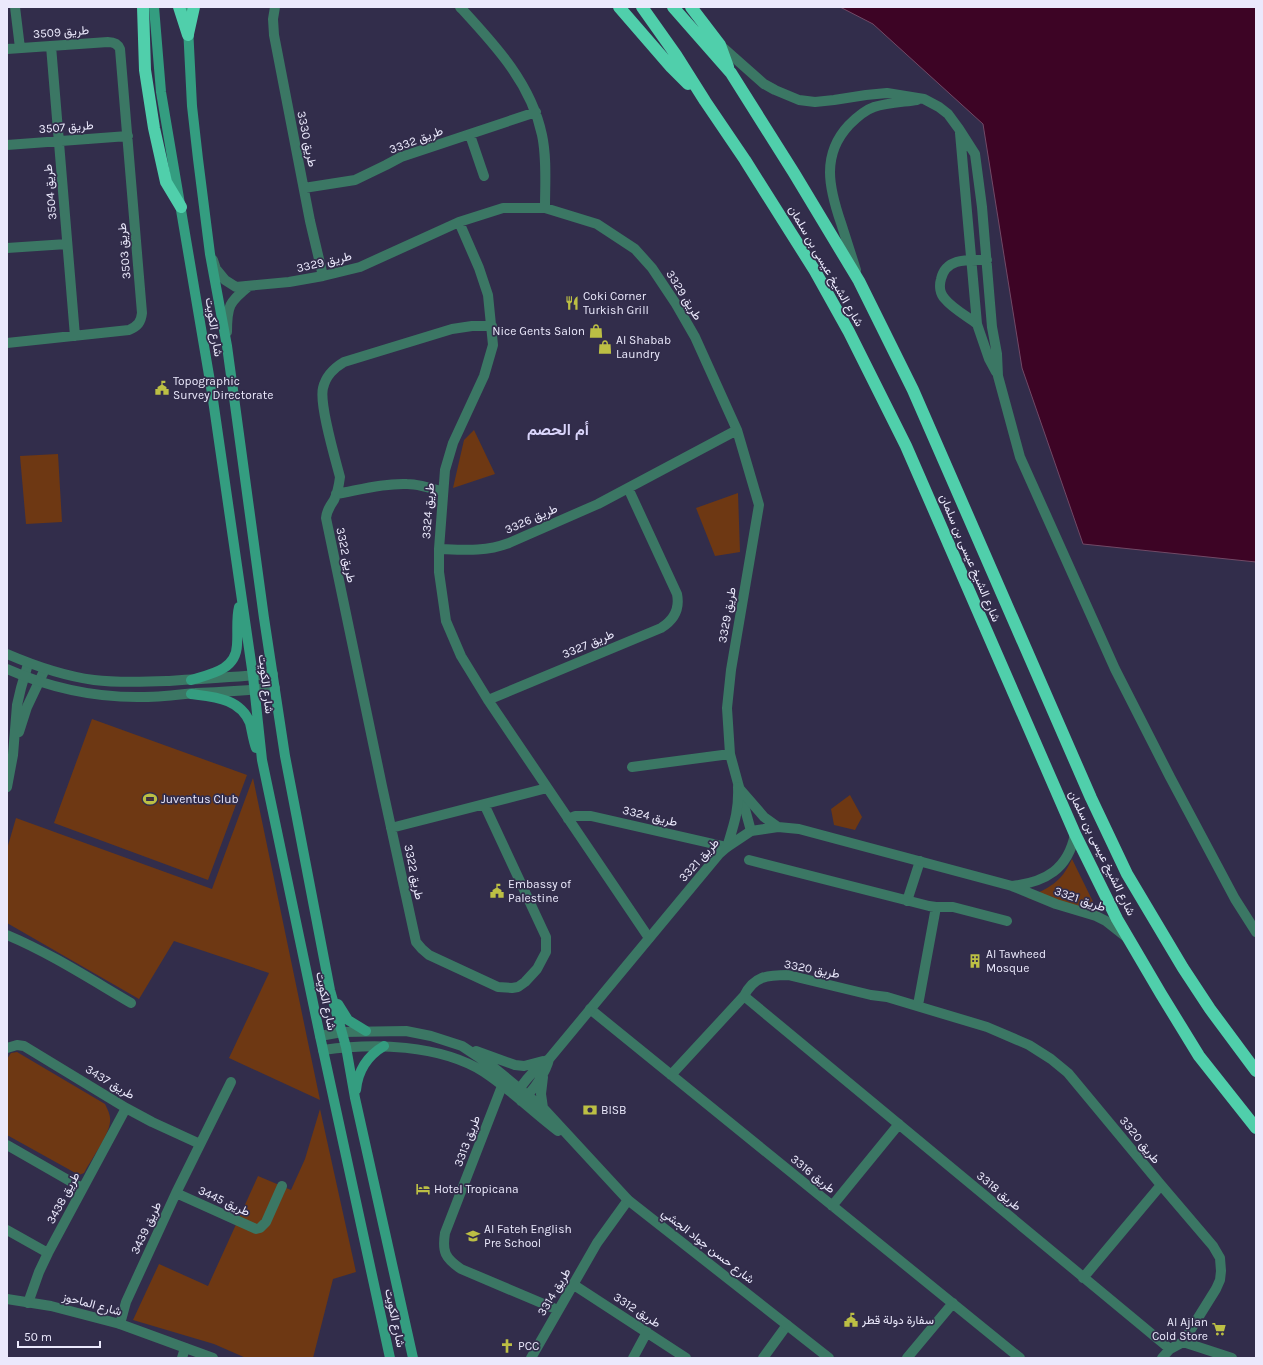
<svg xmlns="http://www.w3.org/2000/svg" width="1263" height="1365" viewBox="0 0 1263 1365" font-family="Karla,Vazirmatn,sans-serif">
<rect width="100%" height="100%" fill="#322d4b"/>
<path fill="#6e3813" d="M474,430l21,44 -42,14 11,-48z
M58,454l4,68 -36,2 -6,-68z
M738,493l2,59 -25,4 -19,-48z
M92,719l155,56 -39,105 -154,-57z
M253,778l67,322 -91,-42 40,-85 -95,-32 -35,58 -132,-76v-74l9,-31 196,71z
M850,795l12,22 -7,13 -21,-5 -3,-16z
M1072,859l28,57 -73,-18c23,-11 34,-15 45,-39z
M17,1052l88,52c3,6 6,12 5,18 -1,13 -19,38 -26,51l-5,2 -72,-40v-76l4,-6z
M320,1109l36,163 -23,7 -20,79h-67l-32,-14 -81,-24 26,-56 49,22 50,-110 33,14 14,-31z"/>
<path fill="#3d0425" stroke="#714966" d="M840,7h416v555l-173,-18 -61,-176 -39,-244 -110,-100z"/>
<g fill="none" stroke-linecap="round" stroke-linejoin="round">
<path stroke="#3b7764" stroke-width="10" d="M15,7l5,41
M275,7l-2,12 1,16 36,186 13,55
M460,7c35,38 71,76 82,128 5,23 3,49 3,73
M720,45l44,39 11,6 24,10 16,2 19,-2 32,-5 21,-2 37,6 15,8 9,7 11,15 16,25 7,53 10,120 5,27 1,22 22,81 95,212 55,108 65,122 21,33
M51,46l24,290
M7,49l101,-7c6,0 10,2 12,7l22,264c-1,9 -4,13 -13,17l-122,13
M960,133l17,191 12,35 7,13
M470,135l14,41
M7,145l121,-9
M304,188l51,-8 31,-15 15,-8 135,-45
M459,222l20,46 9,27 5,50 -9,31 -31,67 -8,27 -6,79v23l7,49 15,35 27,44 161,238
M7,248l60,-4
M213,260l3,9 9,11 11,7 53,-5 34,-6 37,-9 99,-45 44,-14h42l52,16 38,25 17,19 24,36 19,33 42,93 22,75 -28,165 -4,38 3,46 21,77
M856,270c-5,-16 -10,-31 -15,-47 -12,-35 -20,-68 8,-98 7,-7 16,-15 25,-18 12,-4 30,-5 43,-7
M977,324c-9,-7 -25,-16 -32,-25 -5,-5 -6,-13 -4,-20 5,-22 28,-19 46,-19
M227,332c0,-26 2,-30 22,-46
M336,494c23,-4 47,-11 71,-10 12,0 24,4 36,8
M439,549c25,1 46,3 70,-6l89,-39 139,-74
M488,700l173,-72c13,-8 19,-19 16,-34l-49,-106
M19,732l8,-25 18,-38
M632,767l98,-13
M7,787l6,-32 4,-50 4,-17 7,-24
M484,804l62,133v15l-9,17 -12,13 -7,5 -6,1 -14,-1 -69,-32 -7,-6 -6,-7 -34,-156 -56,-268c1,-8 4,-12 8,-18 4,-8 5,-15 6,-23 -5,-19 -21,-73 -17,-89 3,-13 11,-20 21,-26l108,-33 20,-3h20
M568,819l7,-3h16l136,31
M391,828l156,-40
M749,860l180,46 7,1h17l54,14
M907,901l13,-40
M7,935c43,18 83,44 124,68
M744,996l426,353
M918,1005l18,-98
M590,1009l430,349
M7,1048l10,-3 7,1 102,62 26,14 48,22
M671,1075l73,-79c10,-20 23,-21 44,-21l83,20 16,2 100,30 42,18 22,14 17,14 93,112 52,61 7,12 1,13 -1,9 -4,9 -33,53 -13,7 -8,9
M506,1079l-4,7 -57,147c-3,19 0,25 16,36l97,41
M7,1145l75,43
M176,1193l80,36 4,-1 6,-6 16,-36
M832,1206l67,-82
M7,1230l41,23
M1083,1278l78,-93
M574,1285l112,73
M28,1303l11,-31 9,-19 78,-145
M120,1324l6,-22 50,-109 55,-111
M1183,1342l49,16
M182,1358l3,-10
M531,1358l66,-115 31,-43
M633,1358l14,-26
M763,1358l24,-33
M907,1358l46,-55"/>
<path stroke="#3b7764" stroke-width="10" d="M7,654c28,12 57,22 87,26 24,3 49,2 73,1 35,-2 71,-4 106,-7
M7,669c43,19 90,29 137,28 17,0 34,-2 52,-4 26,-1 53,-3 79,-5
M738,787l26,30 14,10
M727,847c7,-23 12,-36 11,-60
M1012,886c34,-4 56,-17 63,-52
M320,1036l22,-4 64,-1 25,5 31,10 30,20 51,42 85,92 201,158
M323,1050c51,-7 116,-6 161,22 26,17 49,40 74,59
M476,1051l39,14 9,1 19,-5
M543,1077l-2,17 2,14
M523,1097c10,-3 24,-28 26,-38
M521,1101c-2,-3 -2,-6 -2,-9 2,-9 22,-29 30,-33l170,-205 8,-7 24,-16 27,-4 21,2 213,57 44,18 40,12 10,5 19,15
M7,1299l44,7 69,18 93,34"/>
<path stroke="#349d80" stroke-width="10" d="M154,7l7,85 51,301 41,283 9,84 58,276 70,322
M187,7l5,99 6,53 12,95 17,92 37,272 21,138 45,234 16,57 9,51 58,260
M191,680c20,-6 45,-10 46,-35 1,-13 -1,-26 2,-38
M191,694c23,3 49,4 59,29 2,8 3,17 6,25
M338,1004l10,16 18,11
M356,1090c2,-20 11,-34 28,-44"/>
<path stroke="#50cfab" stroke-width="12" d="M143,7l2,63 9,58 12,54 15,25
M179,7l9,28
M619,7l52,60 17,17
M642,7l34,48 29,46 40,59 70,111 34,61 57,114 169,388 42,85 44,75 38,62 57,72
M673,7l58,66 63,100 65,108 54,109 178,408 36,76 56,94 27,41 46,62
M691,7l29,38 8,22
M188,34l6,-27"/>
</g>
<defs>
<symbol id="restaurant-bare" viewBox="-9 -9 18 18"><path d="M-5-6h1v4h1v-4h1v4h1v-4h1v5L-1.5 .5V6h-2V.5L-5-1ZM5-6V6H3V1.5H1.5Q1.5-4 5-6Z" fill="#bcbf44" stroke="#322d4b" stroke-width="2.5" paint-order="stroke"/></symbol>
<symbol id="shop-bare" viewBox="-9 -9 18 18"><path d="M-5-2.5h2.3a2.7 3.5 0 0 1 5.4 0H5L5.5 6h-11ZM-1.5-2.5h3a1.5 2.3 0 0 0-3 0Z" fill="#bcbf44" stroke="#322d4b" stroke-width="2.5" paint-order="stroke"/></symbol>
<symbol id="civic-bare" viewBox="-9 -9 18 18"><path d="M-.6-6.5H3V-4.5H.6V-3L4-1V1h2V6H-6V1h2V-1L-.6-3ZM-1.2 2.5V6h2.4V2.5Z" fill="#bcbf44" stroke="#322d4b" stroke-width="2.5" paint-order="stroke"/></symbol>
<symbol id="stadium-bare" viewBox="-9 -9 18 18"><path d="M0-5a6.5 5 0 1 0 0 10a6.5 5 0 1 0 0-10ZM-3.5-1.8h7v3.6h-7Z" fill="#bcbf44" stroke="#322d4b" stroke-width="2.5" paint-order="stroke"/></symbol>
<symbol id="building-bare" viewBox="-9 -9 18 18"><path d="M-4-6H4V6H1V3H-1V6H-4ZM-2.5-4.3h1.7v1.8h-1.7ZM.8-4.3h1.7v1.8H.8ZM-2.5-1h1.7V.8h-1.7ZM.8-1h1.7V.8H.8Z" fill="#bcbf44" stroke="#322d4b" stroke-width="2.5" paint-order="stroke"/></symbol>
<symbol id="bank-bare" viewBox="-9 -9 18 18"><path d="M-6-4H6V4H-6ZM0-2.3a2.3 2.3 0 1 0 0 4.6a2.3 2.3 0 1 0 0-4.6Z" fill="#bcbf44" stroke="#322d4b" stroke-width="2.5" paint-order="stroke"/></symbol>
<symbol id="hotel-bare" viewBox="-9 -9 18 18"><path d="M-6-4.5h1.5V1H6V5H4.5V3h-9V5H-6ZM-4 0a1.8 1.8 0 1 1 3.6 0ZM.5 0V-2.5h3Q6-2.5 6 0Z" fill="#bcbf44" stroke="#322d4b" stroke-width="2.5" paint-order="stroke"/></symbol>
<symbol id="school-bare" viewBox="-9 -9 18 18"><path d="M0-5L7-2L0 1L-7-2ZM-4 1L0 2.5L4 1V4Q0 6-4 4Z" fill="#bcbf44" stroke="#322d4b" stroke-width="2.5" paint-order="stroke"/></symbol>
<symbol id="supermarket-bare" viewBox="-9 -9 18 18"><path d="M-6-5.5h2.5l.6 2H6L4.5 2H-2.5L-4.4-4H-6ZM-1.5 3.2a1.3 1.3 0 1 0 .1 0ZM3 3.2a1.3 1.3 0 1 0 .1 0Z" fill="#bcbf44" stroke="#322d4b" stroke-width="2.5" paint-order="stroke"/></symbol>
<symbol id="church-bare" viewBox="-9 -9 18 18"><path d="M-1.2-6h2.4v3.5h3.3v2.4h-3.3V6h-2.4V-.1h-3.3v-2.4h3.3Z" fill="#bcbf44" stroke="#322d4b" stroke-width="2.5" paint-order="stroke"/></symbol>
</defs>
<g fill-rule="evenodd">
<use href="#restaurant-bare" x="562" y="293" width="20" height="20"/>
<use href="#shop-bare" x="586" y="321" width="20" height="20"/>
<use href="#shop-bare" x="595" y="337" width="20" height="20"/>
<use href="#civic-bare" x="152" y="378" width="20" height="20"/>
<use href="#stadium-bare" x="140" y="789" width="20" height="20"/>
<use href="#civic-bare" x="487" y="881" width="20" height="20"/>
<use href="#building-bare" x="965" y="951" width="20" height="20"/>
<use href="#bank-bare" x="580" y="1100" width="20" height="20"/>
<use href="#hotel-bare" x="413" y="1179" width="20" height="20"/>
<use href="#school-bare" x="463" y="1226" width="20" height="20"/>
<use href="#civic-bare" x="841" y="1310" width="20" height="20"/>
<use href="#supermarket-bare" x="1209" y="1319" width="20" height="20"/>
<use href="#church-bare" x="497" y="1336" width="20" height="20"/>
</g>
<g text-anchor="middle" stroke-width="3.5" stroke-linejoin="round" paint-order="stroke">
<g font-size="12" fill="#ebe9fc" stroke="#322d4b">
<text transform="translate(61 32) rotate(-4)" y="4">طريق 3509</text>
<text transform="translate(66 127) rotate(-4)" y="4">طريق 3507</text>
<text transform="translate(307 139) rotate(78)" y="4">طريق 3330</text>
<text transform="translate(416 140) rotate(-21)" y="4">طريق 3332</text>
<text transform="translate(50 192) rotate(-95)" y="4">طريق 3504</text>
<text transform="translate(124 251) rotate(-95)" y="4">طريق 3503</text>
<text transform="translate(324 262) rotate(-13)" y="4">طريق 3329</text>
<text transform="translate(826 266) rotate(60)" y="4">شارع الشيخ عيسى بن سلمان</text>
<text transform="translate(684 295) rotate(58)" y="4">طريق 3329</text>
<text transform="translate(214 327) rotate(81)" y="4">شارع الكويت</text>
<text transform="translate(428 511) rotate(-86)" y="4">طريق 3324</text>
<text transform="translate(531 519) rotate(-24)" y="4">طريق 3326</text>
<text transform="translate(346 555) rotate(78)" y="4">طريق 3322</text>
<text transform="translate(970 558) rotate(67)" y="4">شارع الشيخ عيسى بن سلمان</text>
<text transform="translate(727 615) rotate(-80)" y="4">طريق 3329</text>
<text transform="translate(588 644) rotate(-23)" y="4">طريق 3327</text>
<text transform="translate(266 684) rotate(83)" y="4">شارع الكويت</text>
<text transform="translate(650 816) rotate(13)" y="4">طريق 3324</text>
<text transform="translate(1102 853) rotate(64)" y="4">شارع الشيخ عيسى بن سلمان</text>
<text transform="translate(699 860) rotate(-48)" y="4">طريق 3321</text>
<text transform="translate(414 872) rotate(78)" y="4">طريق 3322</text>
<text transform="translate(1080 899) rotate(19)" y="4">طريق 3321</text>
<text transform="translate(812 969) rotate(11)" y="4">طريق 3320</text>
<text transform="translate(326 1001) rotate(78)" y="4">شارع الكويت</text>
<text transform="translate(110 1082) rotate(31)" y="4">طريق 3437</text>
<text transform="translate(1140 1140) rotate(51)" y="4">طريق 3320</text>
<text transform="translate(467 1141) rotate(-69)" y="4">طريق 3313</text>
<text transform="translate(813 1174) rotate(39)" y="4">طريق 3316</text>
<text transform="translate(999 1191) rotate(40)" y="4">طريق 3318</text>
<text transform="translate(63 1198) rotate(-62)" y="4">طريق 3438</text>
<text transform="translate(224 1201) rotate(25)" y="4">طريق 3445</text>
<text transform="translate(146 1228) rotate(-65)" y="4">طريق 3439</text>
<text transform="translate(708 1246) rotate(38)" y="4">شارع حسن جواد الجشي</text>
<text transform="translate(554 1292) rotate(-59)" y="4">طريق 3314</text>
<text transform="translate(92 1304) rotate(15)" y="4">شارع الماحوز</text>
<text transform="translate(637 1310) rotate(33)" y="4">طريق 3312</text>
<text transform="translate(395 1318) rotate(78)" y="4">شارع الكويت</text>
</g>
<g font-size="12" fill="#ebe9fc" stroke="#322d4b" text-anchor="start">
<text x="583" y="300">Coki Corner<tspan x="583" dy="14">Turkish Grill</tspan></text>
<text x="585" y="335" text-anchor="end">Nice Gents Salon</text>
<text x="616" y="344">Al Shabab<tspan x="616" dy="14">Laundry</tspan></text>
<text x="173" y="385">Topographic<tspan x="173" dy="14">Survey Directorate</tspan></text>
<text x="161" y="803">Juventus Club</text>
<text x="508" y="888">Embassy of<tspan x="508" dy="14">Palestine</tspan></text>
<text x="986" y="958">Al Tawheed<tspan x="986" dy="14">Mosque</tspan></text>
<text x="601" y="1114">BISB</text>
<text x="434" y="1193">Hotel Tropicana</text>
<text x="484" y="1233">Al Fateh English<tspan x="484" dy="14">Pre School</tspan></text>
<text x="862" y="1324">سفارة دولة قطر</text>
<text x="1208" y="1326" text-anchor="end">Al Ajlan<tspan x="1208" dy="14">Cold Store</tspan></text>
<text x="518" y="1350">PCC</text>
</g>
<g font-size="16" font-weight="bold" fill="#dad5fb" stroke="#322d4b">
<text x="558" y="435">أم الحصم</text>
</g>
</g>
<rect width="1263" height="1365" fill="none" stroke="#ebe9fc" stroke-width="16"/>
<path d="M18 1341v6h82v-6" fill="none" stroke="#ebe9fc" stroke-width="2"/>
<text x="24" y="1341" font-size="12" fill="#ebe9fc" stroke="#322d4b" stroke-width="3" paint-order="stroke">50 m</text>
</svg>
